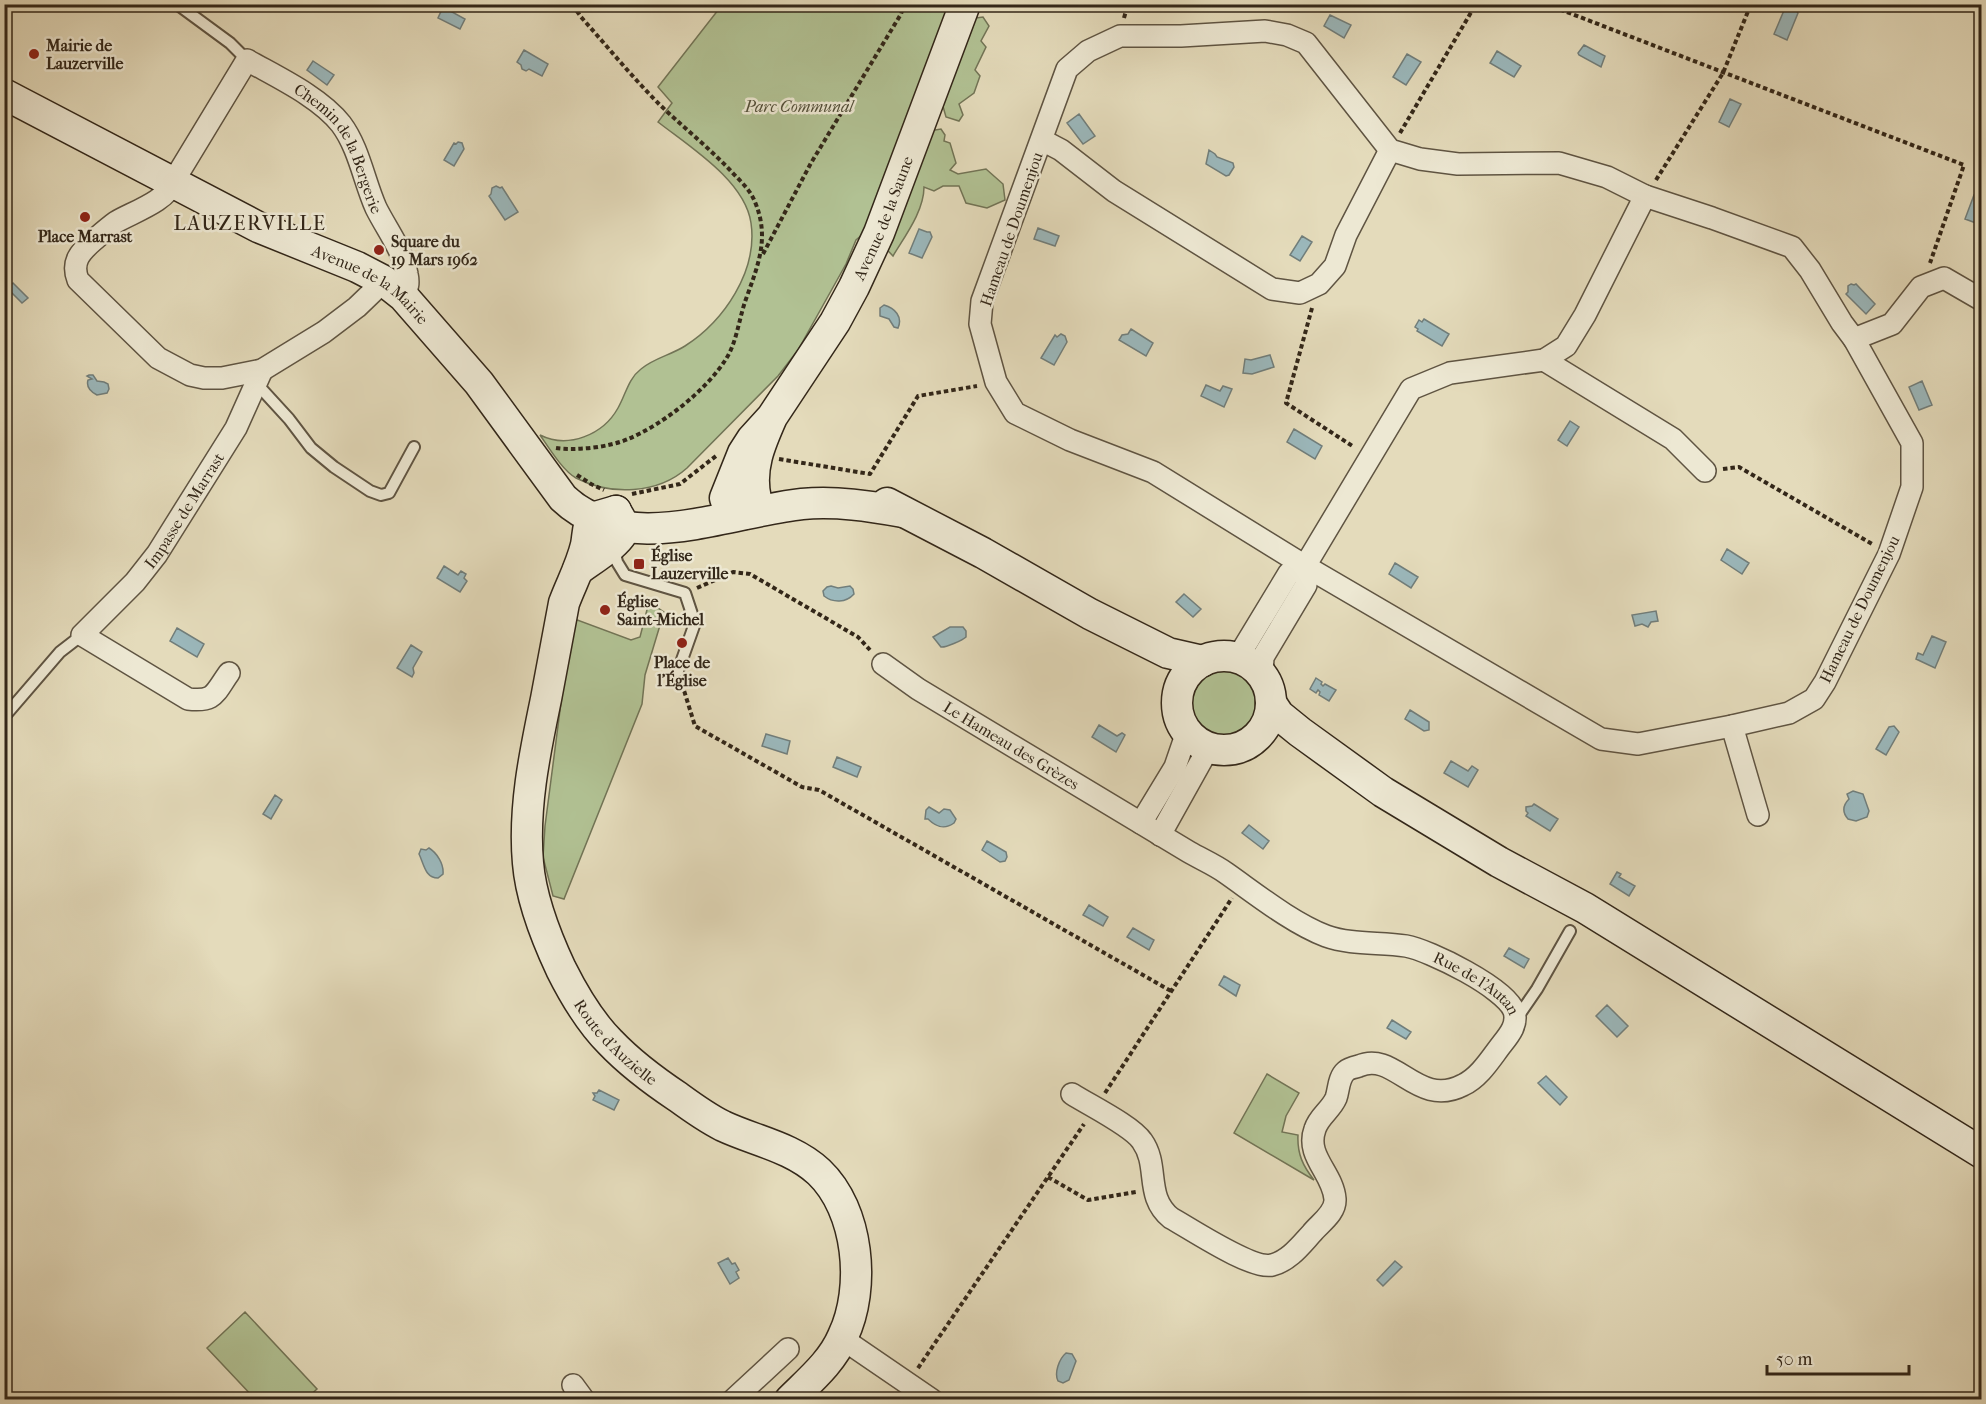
<svg xmlns="http://www.w3.org/2000/svg" width="1986" height="1404" viewBox="0 0 1986 1404" font-family="'IM FELL French Canon',serif">
<rect width="100%" height="100%" fill="#e4dbbb"/>
<filter id="stains"><feTurbulence type="fractalNoise" baseFrequency=".00333" numOctaves="4"/><feColorMatrix values="0 0 0 0 .2 0 0 0 0 .09 0 0 0 0 .02 0 0 0 .5 -.17"/></filter>
<radialGradient id="worn" r=".72"><stop offset=".6" stop-color="#630" stop-opacity="0"/><stop offset="1" stop-color="#630" stop-opacity=".3"/></radialGradient>
<path fill="#b1c193" stroke="#727456" stroke-width="1.5" d="M722,5h235l-7,21 -11,5 -6,16 35,-28 15,-2 6,9 -8,15 5,6 -11,23 5,6 -6,17 -15,11 4,11 -4,6 -13,-4 -4,-14 -13,28 12,-2 4,6 -1,6 6,2 6,20 -6,7 8,4 28,-5 17,15 2,16 -18,8 -21,-5 -7,-17h-16l-9,5 -10,-4c0,24 -19,49 -31,69l-25,-26 -12,10 -10,24 -48,86 -20,26 -91,92c-29,26 -76,28 -111,10 -13,-7 -27,-30 -36,-43 28,14 63,0 78,-27 8,-14 10,-29 23,-39 13,-11 30,-14 44,-23 39,-25 73,-75 66,-123 -6,-42 -61,-76 -93,-101l14,-19 -14,-16z
M649,602l15,10 -19,63 -3,29 -78,195 -11,-3 -10,-39 2,-31 27,-208 59,22 9,-3z
M1190 704a34 34 0 1 1 68 0a34 34 0 1 1-68 0Z
M1267,1074l32,19 -13,23 -4,16 16,3c-1,19 5,31 16,45l-80,-47z
M245,1312l72,77 -11,10h-51l-48,-51z"/>
<path fill="#9bb8bc" stroke="#717e7b" stroke-width="1.5" d="M1789,6l6,2 3,5 -11,27 -13,-6 11,-26z
M443,7l22,12 -5,10 -22,-11z
M1330,15l21,10 -7,13 -20,-12z
M1584,45l21,11 -4,11 -22,-12 -1,-2z
M524,50l24,14 -6,12 -13,-7 -3,2 -4,-2 -1,-4 -4,-3z
M1497,51l24,15 -7,11 -24,-14z
M1407,54l14,8 -15,23 -13,-8z
M313,61l21,14 -7,10 -20,-15z
M1730,99l11,5 -12,23 -10,-5z
M1079,114l16,22 -12,8 -16,-21z
M458,142l4,1 2,6 -10,17 -10,-6 10,-17 2,1z
M1209,150l6,4 2,3 16,6 1,4 -5,8 -3,1 -20,-12z
M496,186l4,2 2,-1 16,25 -13,8 -16,-24 2,-2 1,-6z
M1974,195l7,2v14l-5,12 -11,-4z
M1038,228l21,8 -4,10 -21,-7z
M919,229l8,3h3l2,5 -10,21 -13,-5z
M1302,236l10,6 -12,19 -10,-6z
M13,283l15,15 -6,5 -15,-15z
M1851,284l3,1 2,-1 19,20 -9,10 -20,-20 2,-2v-6z
M884,305c11,3 19,12 14,23l-4,-1 -5,-8 -9,-3v-8z
M1424,319l25,15 -7,12 -25,-15 1,-2 -3,-2 4,-7 3,2z
M1131,329l22,14 -7,13 -27,-16 3,-5 6,-1z
M1061,334l4,2 2,6 -13,23 -13,-7 14,-23 2,2z
M1270,355l4,12 -22,7 -9,-1 2,-14 6,1z
M89,375h4l4,6 7,1 4,2 1,5 -2,4 -10,2c-6,-3 -11,-8 -9,-15l4,-1 -5,-3z
M1922,381l10,24 -13,5 -10,-23z
M1206,385l14,6 3,-5 9,3 -8,18 -23,-11z
M1570,421l9,6 -12,19 -9,-6z
M1294,429l28,17 -7,13 -28,-17z
M1727,549l22,14 -7,11 -21,-14z
M1395,563l23,14 -7,11 -22,-14z
M444,566l14,9 3,-4 5,3 -2,4 3,3 -7,11 -23,-14z
M831,586l7,2 12,-2 3,3 1,5c-8,9 -21,9 -30,2l-1,-5 4,-4z
M1184,594l17,15 -8,8 -17,-15z
M1656,611l2,10 -7,1 -3,5 -6,-3 -7,2 -3,-11z
M950,627h13l3,4v6c-3,3 -21,11 -25,10l-8,-10z
M177,628l27,16 -7,13 -27,-16z
M1932,636l14,6 -11,26 -19,-9 2,-6 5,2z
M411,645l11,7 -9,16 1,5 -2,4 -15,-9z
M1316,678l6,4 -1,2 2,2 2,-2 11,6 -7,11 -10,-6 1,-3 -2,-2 -2,3 -6,-4z
M1410,710l19,12v8l-5,1 -19,-12z
M1099,725l18,11 5,-3 3,2 -9,17 -24,-15z
M1894,726l5,6 -13,23 -10,-6 13,-22z
M766,734l24,7 -3,13 -25,-8z
M837,757l24,10 -4,10 -24,-10z
M1451,761l17,10 4,-5 6,4 -10,17 -24,-14z
M1853,791l10,3 6,17 -2,6 -11,4 -8,-2c-6,-7 -5,-14 1,-20l-2,-5z
M275,795l7,5 -11,19 -8,-5z
M1534,804l24,15 -8,12 -24,-15 2,-3 -2,-2v-4l6,-1z
M929,807l10,6 5,-4 6,1 6,9 -2,4c-10,7 -18,4 -26,-4h-3l1,-9z
M1249,825l20,16 -6,8 -21,-16z
M987,841l19,11 1,5 -2,4 -5,1 -18,-12z
M429,848c8,5 15,16 14,26l-5,4c-13,0 -14,-14 -19,-24l2,-5 5,1z
M1617,872l4,2 -2,3 16,9 -6,10 -19,-12z
M1089,905l19,12 -5,9 -20,-11z
M1133,928l21,12 -5,10 -22,-13z
M1509,948l20,11 -5,9 -20,-12z
M1224,976l16,9 -4,11 -17,-11z
M1607,1005l21,21 -11,11 -21,-21z
M1392,1020l19,12 -5,7 -19,-11z
M1546,1076l21,21 -7,8 -22,-22z
M599,1090l20,10 -5,10 -21,-10 2,-4 -2,-3h4z
M728,1258l4,6 3,-1 4,7 -3,2 3,6 -9,6 -12,-21z
M1395,1261l7,6 -19,19 -6,-6z
M1066,1353l6,1 4,7 -7,19 -6,3 -5,-2c-4,-8 1,-22 8,-28z"/>
<g fill="none" stroke-linecap="round" stroke-linejoin="round">
<defs>
<path id="lane" d="M177,4l53,39 17,17
M256,383l33,36 22,29 23,19 36,24 11,4 8,-2 25,-46
M614,548l3,14 8,13 60,18 10,30 -17,48
M4,717l56,-65 22,-17
M1517,1018l20,-29 33,-58"/>
<g id="street">
<path d="M1265,31l22,4 19,8 84,107 30,9 38,5 101,-1 48,14 38,19 67,22 80,29 18,23 32,53 12,16 58,104v44l-23,67 -64,128 -11,17 -25,14 -57,13 -94,18 -37,-5 -296,-173 -152,-94 -83,-32 -55,-27 -19,-31 -16,-58 2,-23 85,-232 21,-18 32,-15h61z"/>
<path d="M1042,140l19,10 53,41 158,98 28,4 19,-9 16,-18 11,-31 44,-85"/>
<path id="s1" d="M384,281l-27,26 -33,25 -62,38 -40,8h-18l-14,-3 -32,-17 -80,-78c-7,-18 2,-28 16,-40 7,-6 15,-13 22,-18 17,-10 51,-21 57,-40l74,-122c30,17 73,37 94,64 18,24 23,57 35,84 11,22 27,42 31,66 2,9 1,14 -4,22"/>
<path d="M1854,339l38,-15 29,-37 23,-9 38,22"/>
<path d="M1544,360l129,79 32,32"/>
<path d="M1232,657l11,-8 46,-76 16,-7"/>
<path id="s2" d="M883,664l35,25 271,163c12,7 26,13 37,21 30,21 66,50 100,63 25,9 54,6 80,10 23,4 100,42 108,65 4,13 -4,23 -12,33 -11,14 -22,33 -39,41 -46,24 -68,-35 -104,-19 -4,1 -11,3 -13,5 -8,7 -7,19 -10,27 -5,12 -17,18 -21,31 -10,27 18,44 20,70 1,14 -15,24 -23,34 -11,12 -23,28 -40,32 -20,5 -81,-36 -101,-47 -27,-22 -11,-52 -29,-77 -10,-15 -53,-36 -70,-47"/>
<path id="s3" d="M229,673c-15,21 -14,29 -41,26l-106,-64 53,-53 22,-28 79,-126 26,-58"/>
<path d="M1262,676l1,-19 43,-72 -1,-19 106,-177 39,-16 94,-13 22,-14 19,-31 60,-119"/>
<path d="M1732,726l26,89"/>
<path d="M1141,823l34,-56 12,-35"/>
<path d="M1160,835l44,-79 10,-7"/>
<path d="M843,1337l10,9 79,54"/>
<path d="M573,1385l11,15"/>
<path d="M733,1400l55,-51"/>
</g>
<g id="secondary">
<path id="s4" d="M4,94l254,133 99,40 27,14 19,15 76,87 84,115c63,60 165,14 239,6 35,-3 67,2 101,8"/>
<path id="s5" d="M772,417c-12,27 -23,52 -16,82l-12,15 -17,-10 -2,-6 18,-45 9,-14 20,-22 63,-95 19,-35 25,-54 86,-229"/>
<path d="M887,503l96,50 107,61 78,39 35,8"/>
<path id="s6" d="M616,511l-24,7c-5,9 -4,17 -6,27 -5,21 -15,39 -22,58 -6,32 -12,64 -18,96 -11,53 -23,109 -18,164 3,37 18,74 33,106 13,26 29,53 49,73 20,21 44,39 68,55 15,11 29,21 45,29 32,15 69,21 96,46 40,38 47,116 24,164 -11,26 -33,44 -53,64"/>
<path d="M578,570c10,-8 47,-30 46,-42 0,-5 -6,-12 -8,-17"/>
<circle cx="1224" cy="703" r="47"/>
<path d="M1271,703l8,12 21,17 83,60 116,70 86,46 397,245"/>
</g>
</defs>
<use href="#lane" stroke="#5f5442" stroke-width="14"/>
<use href="#street" stroke="#5f5442" stroke-width="24"/>
<use href="#secondary" stroke="#332719" stroke-width="33"/>
<path stroke="#332719" stroke-width="4" stroke-dasharray="4.5 3" stroke-linecap="butt" d="M1546,4l418,161 -34,98
M1124,18l4,-14
M1400,133l76,-129
M1656,180l67,-107 28,-69
M763,254l48,-91 90,-149 3,-10
M1312,308l-26,95 68,44
M556,448c20,3 54,-1 72,-9 34,-14 78,-48 98,-80 11,-17 13,-41 20,-60 12,-34 24,-61 9,-97 -5,-13 -16,-22 -25,-32 -22,-23 -47,-43 -70,-65 -28,-28 -53,-59 -79,-88l-9,-13
M779,459l91,15 48,-78 59,-10
M1723,469l16,-2 133,77
M577,475l14,9 13,6
M632,494l48,-10 36,-28
M697,588l36,-16 17,2 108,63 12,13
M682,684l13,42 107,61 17,3 352,201
M1105,1093l127,-195
M1048,1177l40,23 48,-8
M918,1368l166,-244"/>
<use href="#lane" stroke="#ede8d3" stroke-width="10"/>
<use href="#street" stroke="#ede8d3" stroke-width="21"/>
<use href="#secondary" stroke="#ede8d3" stroke-width="30"/>
</g>
<g fill="#8f2418" stroke="#ede8d3" stroke-width="2">
<circle cx="34" cy="54" r="6"/>
<circle cx="85" cy="217" r="6"/>
<circle cx="379" cy="250" r="6"/>
<rect x="633" y="558" width="12" height="12" rx="3"/>
<circle cx="605" cy="610" r="6"/>
<circle cx="682" cy="643" r="6"/>
</g>
<g text-anchor="middle" stroke-width="5" stroke-linejoin="round" paint-order="stroke">
<g font-size="16" font-weight="bold" fill="#332719" stroke="#ede8d3" text-anchor="start">
<text x="46" y="51">Mairie de<tspan x="46" dy="18">Lauzerville</tspan></text>
<text x="85" y="242" text-anchor="middle">Place Marrast</text>
<text x="391" y="247">Square du<tspan x="391" dy="18">19 Mars 1962</tspan></text>
<text x="651" y="561">Église<tspan x="651" dy="18">Lauzerville</tspan></text>
<text x="617" y="607">Église<tspan x="617" dy="18">Saint-Michel</tspan></text>
<text x="682" y="668" text-anchor="middle">Place de<tspan x="682" dy="18">l'Église</tspan></text>
</g>
<g font-size="16" font-style="italic" fill="#524e38" stroke="#ede8d3">
<text x="799" y="112">Parc Communal</text>
</g>
<g font-size="16" fill="#332719" stroke="#ede8d3">
<text dy="6" stroke="none"><textPath href="#s1" startOffset="795">Chemin de la Bergerie</textPath></text>
<text dy="6" stroke="none"><textPath href="#s5" startOffset="454">Avenue de la Saune</textPath></text>
<text transform="translate(1011 229) rotate(-71)" y="6">Hameau de Doumenjou</text>
<text dy="6" stroke="none"><textPath href="#s4" startOffset="414">Avenue de la Mairie</textPath></text>
<text dy="6" stroke="none"><textPath href="#s3" startOffset="339">Impasse de Marrast</textPath></text>
<text transform="translate(1859 609) rotate(-64)" y="6">Hameau de Doumenjou</text>
<text dy="6" stroke="none"><textPath href="#s2" startOffset="152">Le Hameau des Grèzes</textPath></text>
<text dy="6" stroke="none"><textPath href="#s2" startOffset="682">Rue de l'Autan</textPath></text>
<text dy="6" stroke="none"><textPath href="#s6" startOffset="582">Route d'Auzielle</textPath></text>
</g>
<g font-size="20" letter-spacing="1.5" fill="#332719" stroke="#ede8d3">
<text x="250" y="230">LAUZERVILLE</text>
</g>
</g>
<rect width="1986" height="1404" fill="none" stroke="#e4dbbb" stroke-width="24"/>
<rect x="6" y="6" width="1974" height="1392" fill="none" stroke="#332719" stroke-width="3"/>
<rect x="12" y="12" width="1962" height="1380" fill="none" stroke="#332719" stroke-width="1.5"/>
<path d="M1767 1365v9h142v-9" fill="none" stroke="#332719" stroke-width="3"/>
<text x="1776" y="1365" font-size="18" fill="#332719" stroke="#ede8d3" stroke-width="4.5" paint-order="stroke">50 m</text>
<rect width="100%" height="100%" filter="url(#stains)"/>
<rect width="100%" height="100%" fill="url(#worn)"/>
</svg>
